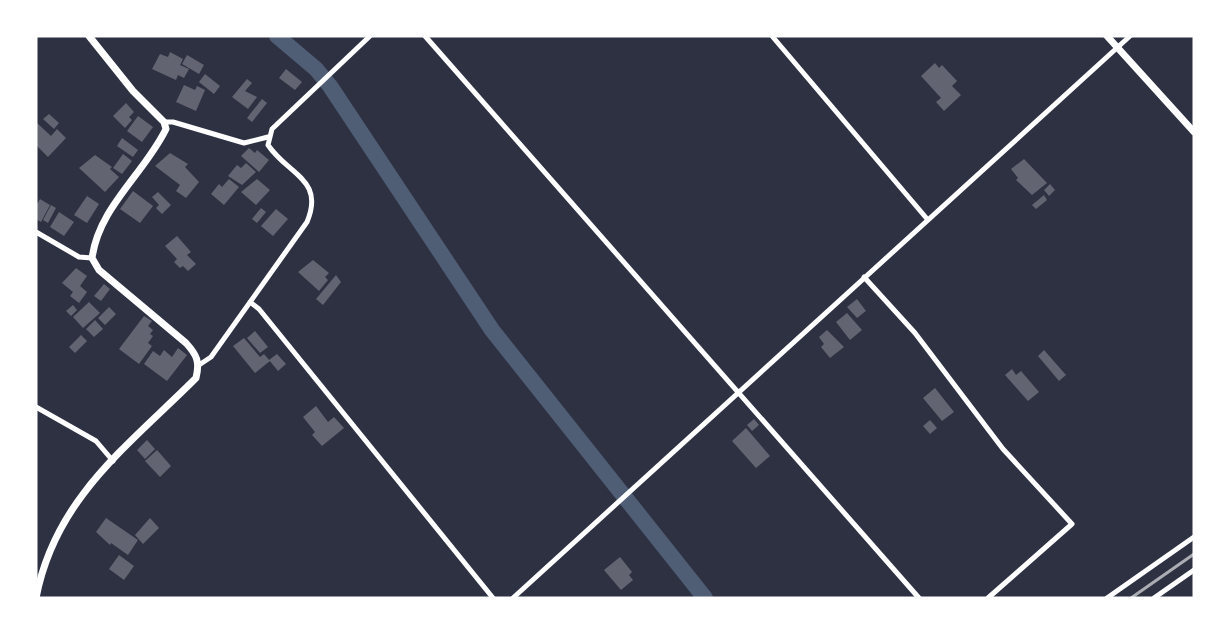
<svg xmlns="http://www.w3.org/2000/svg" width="1230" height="634" viewBox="0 0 1230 634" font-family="Inter,sans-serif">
<rect width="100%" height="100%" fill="#2d3142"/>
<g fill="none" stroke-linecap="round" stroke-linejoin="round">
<path stroke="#4f5d75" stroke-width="16" d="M277,36l39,33 14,17 162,244 213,268"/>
</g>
<path fill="#626471" d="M170,52l13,7 -3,6 9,4 -5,9 -6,-3 -2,5 -24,-11 8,-15 8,3z
M187,55l17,10 -5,9 -17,-10z
M935,63l4,5 3,-3 15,16 -5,5 9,9 -17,16 -8,-9 5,-4 -20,-22z
M286,69l16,13 -7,8 -16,-12z
M205,74l15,12 -6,8 -15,-12z
M247,79l5,4 -7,8 12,6 -9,12 -16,-12z
M184,85l11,5 2,-4 8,4 -9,21 -20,-9z
M262,99l5,4 -15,19 -5,-4z
M126,103l8,9 -5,5 3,3 -7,8 -12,-12z
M49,114l10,9 -5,6 -11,-10z
M138,116l15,11 -11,15 -15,-11z
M36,122l15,14 6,-7 9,9 -18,19 -12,-12z
M122,138l16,12 -5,7 -16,-11z
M249,148l6,5 2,-3 12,10 -10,12 -18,-16z
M170,153l18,11 -3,3 14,15 -13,16 -10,-7 4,-6 -25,-19z
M123,154l9,7 -10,13 -9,-6z
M95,155l17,12 -2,2 9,8 -14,15 -26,-24z
M1024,159l23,24 -15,12 -16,-15 2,-2 -7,-9z
M246,163l10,9 -14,13 -14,-9 9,-11 4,3z
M229,179l10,8 -15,18 -13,-11 8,-10 3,3z
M257,179l13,11 -14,15 -15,-13z
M1050,184l5,6 -6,6 -5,-6z
M133,191l20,15 -13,17 -20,-14z
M158,192l13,13 -9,9 -6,-6 3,-3 -7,-8z
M1044,195l3,5 -11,9 -4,-4z
M87,196l12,8 -12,19 -13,-8z
M40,199l10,6 -9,17 -5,-3v-13z
M51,205l5,3 -8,15 -5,-3z
M261,208l5,4 -9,11 -5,-4z
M276,209l12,10 -15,17 -12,-10z
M59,212l15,10 -10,14 -14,-9z
M177,236l14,16 -4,3 9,9 -8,7 -5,-5 -3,2 -6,-6 3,-3 -12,-13z
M313,260l16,13 -4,4 3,3 -9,11 -21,-19z
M76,268l11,8 -7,10 7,6 -8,11 -9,-7 3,-4 -11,-9z
M336,275l5,7 -18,23 -7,-6z
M104,284l6,5 -9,12 -7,-5z
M857,299l9,12 -9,7 -10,-11z
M89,302l11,11 -17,15 -10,-11z
M73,305l4,5 -6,6 -5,-5z
M109,307l7,7 -11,11 -7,-7z
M847,313l15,17 -12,10 -14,-18z
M144,316l8,5 -4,5 5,4 -3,4 3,2 -5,7 4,3 -13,18 -20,-15z
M95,320l8,9 -9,8 -8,-8z
M827,330l17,17 -14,11 -9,-11 3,-3 -5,-7z
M255,331l13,16 -8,6 -13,-15z
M81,335l6,6 -12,12 -6,-6z
M244,338l16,19 4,-3 6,7 -15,12 -22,-27z
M178,348l9,7 -20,26 -23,-17 9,-13 7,5 4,-6 8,7z
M1044,350l22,25 -7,6 -21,-25z
M277,354l9,10 -8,7 -9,-11z
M1012,369l4,6 5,-4 18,21 -11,9 -23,-26z
M935,388l19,24 -12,9 -19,-23z
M316,406l12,16 6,-5 10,11 -22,18 -10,-11 3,-3 -12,-15z
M754,419l5,6 -7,6 -5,-6z
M930,420l7,8 -7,6 -7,-8z
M746,428l24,28 -14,12 -24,-27z
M147,440l8,9 -10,10 -8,-9z
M157,450l14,16 -11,11 -15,-16z
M106,518l32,22 -10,15 -17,-12 -1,2 -14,-13z
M150,518l9,10 -16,16 -8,-9z
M119,555l15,11 -10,14 -15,-11z
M620,557l12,15 -3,3 4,5 -12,10 -17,-20z"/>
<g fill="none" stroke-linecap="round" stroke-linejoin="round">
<path stroke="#fff" stroke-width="5" d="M425,36l494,562
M772,36l156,184
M164,122h9l71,21 24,-6
M36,232l43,25 13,1
M864,277l51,56 88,116 69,75 -84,74
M250,302l9,7 234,289
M199,365l12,-8 96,-135c18,-43 -19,-47 -39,-77l4,-16 98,-93
M36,407l60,34 17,20
M513,598l617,-562
M1107,598l87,-61
M1154,598l40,-28"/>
<path stroke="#fff" stroke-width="7" d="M1107,36l87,96
M36,598c19,-100 92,-152 160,-220 4,-16 1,-23 -10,-35l-87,-73 -7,-12c7,-51 52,-84 74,-129l-2,-7 -31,-31 -44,-55"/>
<path stroke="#abadb3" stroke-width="3" d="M1131,598l63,-44"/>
</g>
<rect width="1230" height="634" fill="none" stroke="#ffffff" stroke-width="75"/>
</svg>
